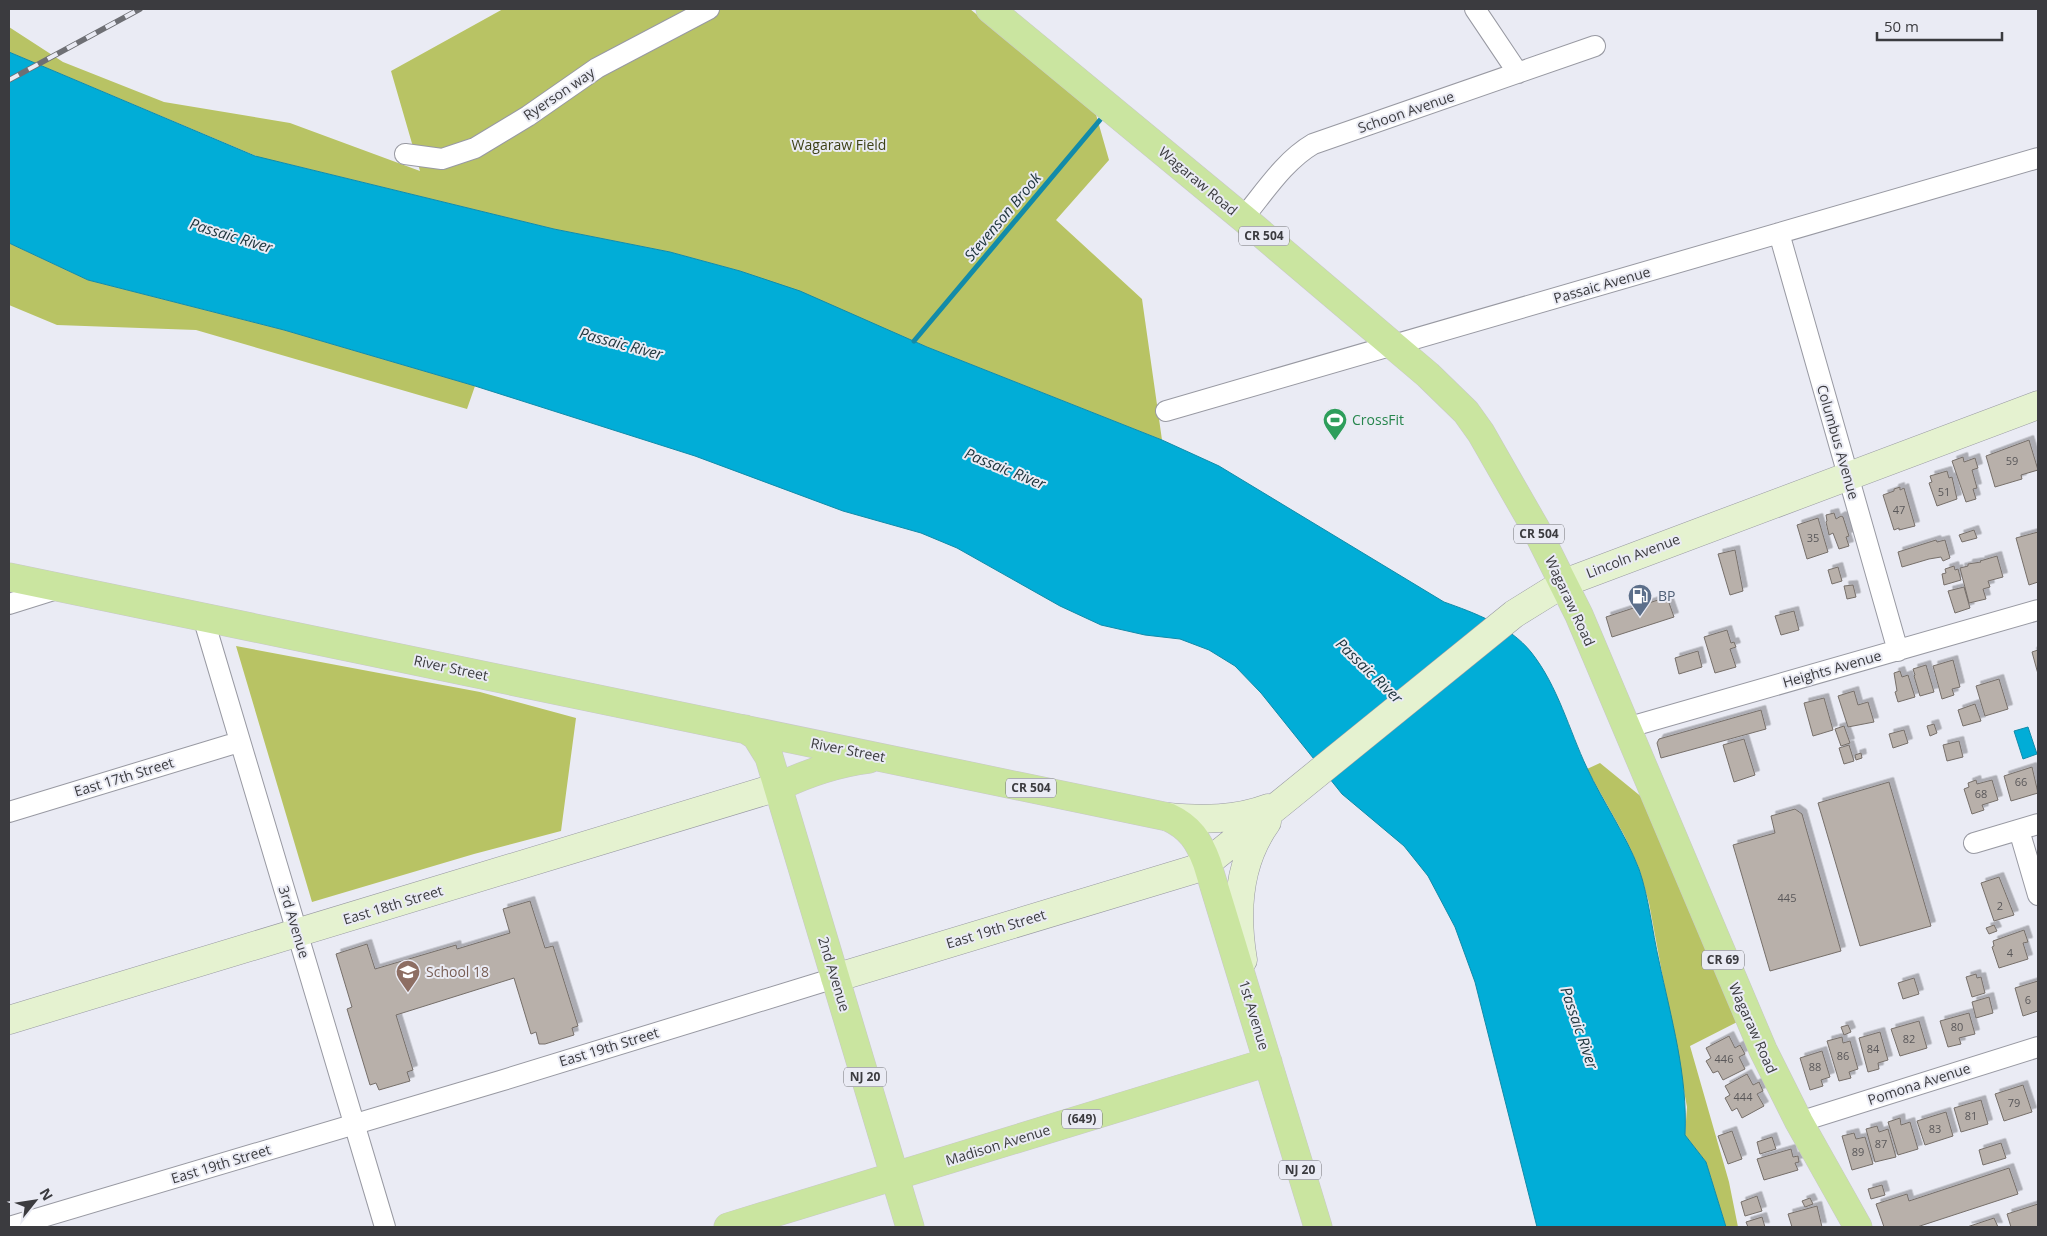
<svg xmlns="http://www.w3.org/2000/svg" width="2047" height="1236" viewBox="0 0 2047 1236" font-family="'Open Sans',sans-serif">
<defs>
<filter id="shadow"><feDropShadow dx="4.5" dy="-4.5" stdDeviation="0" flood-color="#0004"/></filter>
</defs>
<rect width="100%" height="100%" fill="#eaebf4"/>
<path fill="#b8c364" d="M503,9h467l125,102 14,49 -53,60 86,79 20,141 -235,-93 -127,-55 -60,-21 -70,-19 -116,-23 -274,-67 -12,-1 -259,-109v-25l54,35 101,40 126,21 130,48 -29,-100z
M9,243l79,37 196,50 191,56 -8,23 -271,-79 -139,-5 -48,-20z
M236,646l244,46 96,26 -15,113 -87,23 -162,48z
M1600,763l60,49 87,205 -57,29 39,136 9,45h-12l-20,-65 -21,-27 2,-28 -38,-204 -10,-35 -15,-33 -37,-66z"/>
<path fill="#01add7" stroke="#128ba9" d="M9,52l246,104 299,73 116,23 70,19 60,20 127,56 235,93 57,26 225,136c31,11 66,24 87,50 27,34 38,78 56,116 16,34 38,65 52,101 10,29 13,61 20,92 12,57 29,115 26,174l21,27 20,65h-189l-62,-245 -20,-55 -27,-51 -24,-30 -62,-52 -81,-101 -26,-27 -26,-16 -29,-11 -35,-4 -44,-10 -41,-19 -103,-58 -36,-15 -78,-22 -148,-55 -220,-70 -191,-56 -196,-50 -79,-37z
M2028,727l9,27 -14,5 -9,-28z"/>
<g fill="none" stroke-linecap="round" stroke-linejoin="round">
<path stroke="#128ba9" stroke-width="5" d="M914,341l191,-227"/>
</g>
<path fill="#b8b0aa" stroke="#766f6a" filter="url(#shadow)" d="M2029,440l9,30 -17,5 1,4 -27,8 -9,-31z
M1963,457l1,5 11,-4 3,10 -6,2 5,18 -4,1 3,10 -10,3 -14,-41z
M1947,471l2,7 3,-1 5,22 -20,7 -8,-23 3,-1 -2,-6z
M1900,487v3l4,-2 11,38 -16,4v-2l-5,2 -11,-35 11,-4v-2z
M1834,513l2,6 5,-3 2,1 6,19 -3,1 3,9 -10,3 -6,-16 -4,2 -3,-13 1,-1 -1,-6z
M1818,518l10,34 -21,7 -10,-34z
M1974,530l3,8 -15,4 -3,-7z
M2038,532v50l-9,3 -13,-47z
M1936,540l1,2 8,-2 5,18 -7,3 -2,-4 -12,2 -27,8 -4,-15z
M1735,550l8,41 -13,4 -12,-41z
M1997,556l6,21 -15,4 2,6 -7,2 3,10 -17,4 -9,-35 8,-2v-2l13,-2 -1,-1z
M1954,566l1,4 3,-1 3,11 -17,5 -2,-11 4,-1 -1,-4z
M1838,567l4,14 -10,3 -4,-14z
M1853,585l3,12 -9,2 -3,-13z
M1964,587l6,21 -15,5 -7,-22z
M1667,597l7,20 -62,20 -6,-20z
M1794,611l5,19 -18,5 -6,-19z
M1727,630l4,13 3,-1 2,5 -6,2 6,18 -21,6 -11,-36z
M2038,650v24l-6,-22z
M1698,651l4,16 -23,7 -4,-16z
M1953,660l7,27 -8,2 2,6 -12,4 -9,-33z
M1926,665l8,27 -14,4 -6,-20 1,-1 -2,-6z
M1900,671l2,6 6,-2 7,22 -17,5 -3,-10 2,-1 -3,-18z
M1999,679l9,30 -23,7 -9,-30z
M1854,691l4,14 10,-3 6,20 -26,5 -10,-31z
M1824,698l9,32 -20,6 -9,-33z
M1975,704l6,17 -18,5 -5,-16z
M1761,710l5,19 -105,29 -4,-15 2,-4z
M1934,724l3,9 -7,3 -3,-10z
M1844,726l6,17 -9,3 -6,-17z
M1904,730l4,13 -15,5 -4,-14z
M1744,739l11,36 -21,7 -11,-37z
M1959,741l4,16 -16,4 -4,-16z
M1849,745l5,16 -10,3 -5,-16z
M1861,753l1,5 -6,2 -1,-5z
M2032,767l6,26 -27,8 -7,-25z
M1976,780l1,4 15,-4 6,20 -16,5 2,5 -12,4 -8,-25 5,-2 -1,-4z
M1889,782l42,144 -71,20 -42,-143z
M1795,809l7,5 39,137 -71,20 -37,-126 42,-12 -4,-17z
M1999,877l15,38 -20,6 -13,-38z
M530,901l15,47 8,-2 25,80 -6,2 2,7 -29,9h-6l-3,-12 -5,2 -17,-56 -118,37 17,55 -6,2 3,9 -31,9 -3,-7 -6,2 -23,-76 5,-2 -16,-53 31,-10 8,25 81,-24 1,4 53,-16 -7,-24z
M1994,925l3,6 -8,3 -3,-6z
M2024,930l4,12 -5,1 5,16 -29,9 -7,-21 2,-1 -1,-5z
M1976,974l1,4 4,-1 4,16 -13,4 -6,-20z
M1914,978l5,16 -16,5 -5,-16z
M2038,981v30l-15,5 -8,-28z
M1989,997l4,16 -17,5 -4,-16z
M1969,1013l6,21 -16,4 2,6 -13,3 -8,-26z
M1919,1021l8,27 -27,8 -9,-27z
M1848,1025l3,7 -7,3 -3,-8z
M1880,1032l8,28 -10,3 1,6 -11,3 -9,-34z
M1729,1036l6,12 5,-3 5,9 -6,3 6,12 -22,11 -5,-9 -5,2 -7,-12 5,-3 -5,-10z
M1842,1037l1,6 7,-2 8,28 -9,3 2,6 -12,3 -12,-40z
M1822,1051l8,26 -9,3 2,6 -13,4 -10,-32z
M1747,1074l6,11 6,-3 4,9 -6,3 7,12 -22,12 -5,-10 -5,3 -7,-13 5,-3 -5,-9z
M2023,1085l9,27 -28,9 -9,-27z
M1981,1100l7,24 -27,8 -7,-24z
M1946,1112l7,24 -28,9 -8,-24z
M1900,1118l1,7 9,-3 8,27 -20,6 -10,-33z
M1877,1126l2,6 9,-3 8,28 -21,5 -9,-33z
M1732,1131l10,28 -14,5 -10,-28z
M1854,1133l2,6 9,-2 8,27 -21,6 -10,-34z
M1772,1137l4,12 -16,5 -3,-12z
M2001,1143l5,15 -23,7 -4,-15z
M1791,1149l2,8 5,-1 1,6 -4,1 3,7 -34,10 -7,-21z
M2009,1168l9,26 -101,33h-33l-8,-23 31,-10 2,7z
M1882,1185l3,10 -14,4 -3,-10z
M1757,1196l5,15 -17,5 -4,-14z
M1810,1198l3,6 -8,3 -3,-6z
M2038,1204v23h-27l-4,-13z
M1817,1206l5,21h-30l-4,-13z
M1762,1217l3,10h-17l-2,-5z
M1994,1218l4,9h-31z"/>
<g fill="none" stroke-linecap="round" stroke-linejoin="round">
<defs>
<path id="street" d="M1475,9l43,64
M405,154l37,5 33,-11 53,-32 69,-48 112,-59
M1243,218c21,-25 41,-57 70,-74l282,-98
M1779,233l119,418
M1166,411l872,-253
M9,604l51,-16
M203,617l182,610
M1626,728l412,-118
M9,812l230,-70
M2019,830l19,65
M1974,843l64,-19
M1799,1122l239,-75
M9,1227l491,-146 335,-103"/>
<path id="secondary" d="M1168,817c35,3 68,3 100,-9
M1243,960c-8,-48 -5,-98 24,-138
M835,978l357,-108 15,-7 307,-249 50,-31 474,-178
M9,1020l769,-233"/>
<path id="primary" d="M990,9l253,209 185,157 38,37 15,21 55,96 43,86 184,435 36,72 59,105
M9,577l1159,240c22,10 31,24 39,46l111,364
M745,729l11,7 13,21 141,470
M778,787c29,-14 59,-24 91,-28
M728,1227l540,-165"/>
</defs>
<use href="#street" stroke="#9899a2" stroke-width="22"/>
<use href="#secondary" stroke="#9899a2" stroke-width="29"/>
<use href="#primary" stroke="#c8c8c9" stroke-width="29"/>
<use href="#street" stroke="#fff" stroke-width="20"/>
<use href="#secondary" stroke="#e5f2d0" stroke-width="28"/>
<use href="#primary" stroke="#cae5a0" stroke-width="28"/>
<defs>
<path id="rail" d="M9,80l131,-71"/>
</defs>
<use href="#rail" stroke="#6e6f74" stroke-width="5.5"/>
<use href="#rail" stroke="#eaebf4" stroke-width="4" stroke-dasharray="11" stroke-linecap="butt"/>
</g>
<defs>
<symbol id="stadium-pin" viewBox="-11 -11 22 30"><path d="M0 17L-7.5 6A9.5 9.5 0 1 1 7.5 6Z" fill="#2e9e5b" stroke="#eaebf4"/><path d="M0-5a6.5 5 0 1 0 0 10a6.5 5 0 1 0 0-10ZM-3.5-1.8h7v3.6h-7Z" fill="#fff"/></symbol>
<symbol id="fuel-pin" viewBox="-11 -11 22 30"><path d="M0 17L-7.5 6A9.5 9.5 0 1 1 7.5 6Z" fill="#5c6f8a" stroke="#eaebf4"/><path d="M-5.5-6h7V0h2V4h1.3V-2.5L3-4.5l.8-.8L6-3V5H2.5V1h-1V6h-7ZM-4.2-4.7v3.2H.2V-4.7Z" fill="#fff"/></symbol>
<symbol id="school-pin" viewBox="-11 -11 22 30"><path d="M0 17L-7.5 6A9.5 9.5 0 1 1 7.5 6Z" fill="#8d6e63" stroke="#eaebf4"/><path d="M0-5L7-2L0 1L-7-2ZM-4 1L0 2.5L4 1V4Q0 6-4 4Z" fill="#fff"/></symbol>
</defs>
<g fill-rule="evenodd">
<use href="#stadium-pin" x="1321" y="406" width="28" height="38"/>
<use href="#fuel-pin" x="1626" y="582" width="28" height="38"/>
<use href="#school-pin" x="394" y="958" width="28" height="38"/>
</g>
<g text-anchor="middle" stroke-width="4" stroke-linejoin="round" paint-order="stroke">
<g font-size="11" fill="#5a585a">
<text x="2012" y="465">59</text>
<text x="1944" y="496">51</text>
<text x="1899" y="514">47</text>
<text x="1813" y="542">35</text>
<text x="2021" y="786">66</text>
<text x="1981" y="798">68</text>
<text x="1787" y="902">445</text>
<text x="2000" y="910">2</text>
<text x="2010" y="957">4</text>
<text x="2028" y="1004">6</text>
<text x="1957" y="1031">80</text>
<text x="1909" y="1043">82</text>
<text x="1873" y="1053">84</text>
<text x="1843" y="1060">86</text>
<text x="1724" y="1063">446</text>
<text x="1815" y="1071">88</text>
<text x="1743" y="1101">444</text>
<text x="2014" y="1107">79</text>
<text x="1971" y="1120">81</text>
<text x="1935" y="1133">83</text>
<text x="1881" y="1148">87</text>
<text x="1858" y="1156">89</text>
</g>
<g fill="#eaebf4" stroke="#707075" stroke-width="1">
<rect x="1239" y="226.5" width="50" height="19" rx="4"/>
<rect x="1514" y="524.5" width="50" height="19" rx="4"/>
<rect x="1006" y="778.5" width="50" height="19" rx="4"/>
<rect x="1702" y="950.5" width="42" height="19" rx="4"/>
<rect x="844" y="1067.5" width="42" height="19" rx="4"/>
<rect x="1062" y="1109.5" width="40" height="19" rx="4"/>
<rect x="1279" y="1160.5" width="42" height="19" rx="4"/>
</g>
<g font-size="12" font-weight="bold" fill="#3b3b3f">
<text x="1264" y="240">CR 504</text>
<text x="1539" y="538">CR 504</text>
<text x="1031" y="792">CR 504</text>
<text x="1723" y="964">CR 69</text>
<text x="865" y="1081">NJ 20</text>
<text x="1082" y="1123">(649)</text>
<text x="1300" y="1174">NJ 20</text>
</g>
<g font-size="14" fill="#3b3b3f" stroke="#eaebf4">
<text transform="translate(559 94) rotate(-34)" y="5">Ryerson way</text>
<text transform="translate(1406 112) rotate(-19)" y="5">Schoon Avenue</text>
<text transform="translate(1198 181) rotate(40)" y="5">Wagaraw Road</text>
<text transform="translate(1602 285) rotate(-16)" y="5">Passaic Avenue</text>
<text transform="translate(1838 442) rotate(74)" y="5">Columbus Avenue</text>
<text transform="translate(1633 556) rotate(-21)" y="5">Lincoln Avenue</text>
<text transform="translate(1570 601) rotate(65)" y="5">Wagaraw Road</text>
<text transform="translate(451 668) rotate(12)" y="5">River Street</text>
<text transform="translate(1832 669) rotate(-16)" y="5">Heights Avenue</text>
<text transform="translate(848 750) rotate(11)" y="5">River Street</text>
<text transform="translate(124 777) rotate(-17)" y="5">East 17th Street</text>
<text transform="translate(393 905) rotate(-17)" y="5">East 18th Street</text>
<text transform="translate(294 922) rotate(73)" y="5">3rd Avenue</text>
<text transform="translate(996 929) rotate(-17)" y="5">East 19th Street</text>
<text transform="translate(834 974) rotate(73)" y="5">2nd Avenue</text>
<text transform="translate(1254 1015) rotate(73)" y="5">1st Avenue</text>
<text transform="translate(1753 1028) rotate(66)" y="5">Wagaraw Road</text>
<text transform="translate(609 1047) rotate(-17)" y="5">East 19th Street</text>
<text transform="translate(1919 1084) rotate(-18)" y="5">Pomona Avenue</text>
<text transform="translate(998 1145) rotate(-17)" y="5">Madison Avenue</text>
<text transform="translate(221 1164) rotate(-17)" y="5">East 19th Street</text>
</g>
<g font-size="14" fill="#3d4116" stroke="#eaebf4">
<text x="839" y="150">Wagaraw Field</text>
</g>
<g font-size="14" fill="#27864d" stroke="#eaebf4" text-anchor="start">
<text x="1352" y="425">CrossFit</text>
</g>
<g font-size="14" fill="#4e5e75" stroke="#eaebf4" text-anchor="start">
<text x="1658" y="601">BP</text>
</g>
<g font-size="14" fill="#785e54" stroke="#eaebf4" text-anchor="start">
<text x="426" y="977">School 18</text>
</g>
<g font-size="15" font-style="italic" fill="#20363e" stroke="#eaebf4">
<text transform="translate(1003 217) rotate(-50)" y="5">Stevenson Brook</text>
<text transform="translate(231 236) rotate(17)" y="5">Passaic River</text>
<text transform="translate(621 344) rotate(15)" y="5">Passaic River</text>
<text transform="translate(1005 469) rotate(22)" y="5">Passaic River</text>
<text transform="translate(1369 671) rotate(44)" y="5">Passaic River</text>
<text transform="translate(1579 1028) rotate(71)" y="5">Passaic River</text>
</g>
</g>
<rect width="2047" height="1236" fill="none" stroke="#3b3b3f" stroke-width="20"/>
<g transform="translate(35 1201) rotate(60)" stroke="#eaebf4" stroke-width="4" paint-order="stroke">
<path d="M0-4L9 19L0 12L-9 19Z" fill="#3b3b3f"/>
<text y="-8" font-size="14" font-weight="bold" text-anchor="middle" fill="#3b3b3f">N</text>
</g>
<path d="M1877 32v8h125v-8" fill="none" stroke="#3b3b3f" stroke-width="2.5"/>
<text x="1884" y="32" font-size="15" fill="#3b3b3f" stroke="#eaebf4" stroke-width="4" paint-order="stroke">50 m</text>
</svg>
